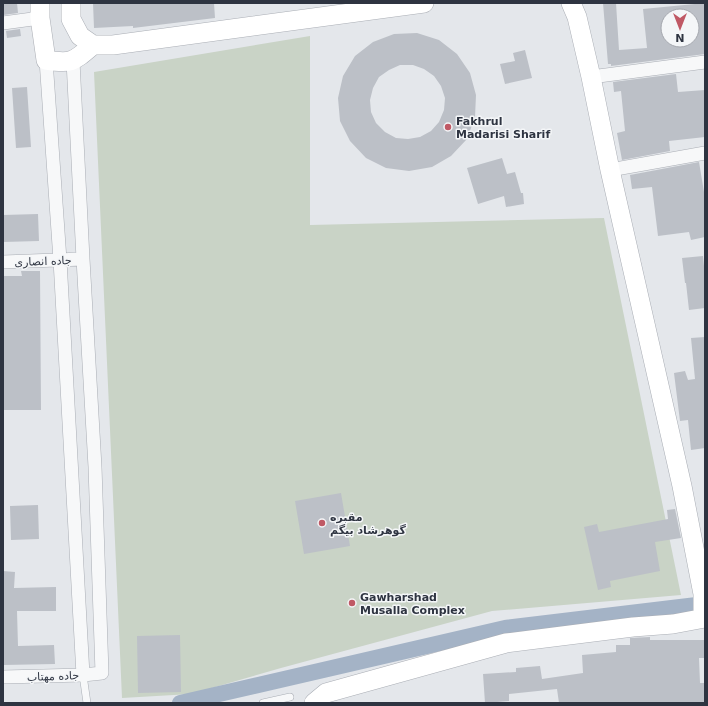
<svg xmlns="http://www.w3.org/2000/svg" width="708" height="706" viewBox="0 0 708 706" font-family="'DejaVu Sans','Noto Sans Arabic',sans-serif">
<rect width="100%" height="100%" fill="#e4e7eb"/>
<path fill="#c9d3c6" d="M310,36v189l294,-7 77,377 -189,16 -211,57 -90,26 -69,4 -28,-626z"/>
<g fill="none" stroke-linecap="round" stroke-linejoin="round">
<path stroke="#a4b3c6" stroke-width="16" d="M180,703l325,-75 200,-24"/>
</g>
<path fill="#bcc0c7" fill-rule="evenodd" d="M3,3h14l1,10 -15,2z
M93,3h121l1,15 -82,10v-2l-39,2z
M603,3h13l3,47 28,-2 -4,-39 62,-6v51l-94,12v-2h-3zM668,16h24v24h-24z
M20,29l1,7 -14,2 -1,-7z
M417,33l22,7 18,14 13,19 6,22 -1,22 -8,22 -16,17 -19,11 -23,4 -23,-3 -20,-10 -16,-17 -10,-20 -2,-23 5,-22 12,-20 18,-14 21,-8zM400,65h13l11,4 10,7 7,10 4,12 -1,12 -5,12 -8,9 -11,6 -12,2 -12,-1 -11,-6 -9,-9 -5,-11 -1,-12 3,-12 6,-11 10,-7z
M525,50l7,28 -27,6 -5,-20 15,-3 -2,-8z
M676,74l2,18 27,-2v47l-36,4 1,10 -48,9 -5,-27 8,-2 -4,-40 -7,1 -1,-10z
M27,87l4,60 -15,1 -4,-60z
M502,158l5,16 8,-2 6,21h2l1,11 -18,3 -2,-11 -26,8 -11,-36z
M699,162l6,36v39l-14,3 -2,-8 -31,4 -6,-49 -20,2 -2,-14z
M38,214l1,27 -36,1v-27z
M703,256l2,20v32l-16,2 -3,-27h-1l-3,-25z
M21,271h19l1,139h-38v-134h19z
M705,337v111l-14,2 -3,-30 -8,1 -6,-48 11,-2 3,9 7,-1 -4,-41z
M341,493l9,53 -46,8 -9,-53z
M38,505l1,34 -28,1 -1,-34z
M675,509l6,29 -26,4 5,29 -50,10 1,6 -13,3 -14,-63 13,-3 2,8 69,-13 -1,-9z
M3,571l12,1 -1,16 42,-1v24h-39l1,35 36,-1 1,19 -52,1z
M180,635l1,57 -43,1 -1,-57z
M650,637v3h55v18h-6l1,25h5v20h-146l-2,-14 -48,5v7l-24,2 -2,-29 33,-2v-4l24,-2 2,13 41,-6 -1,-18 34,-3v-7h14v-7z"/>
<g fill="none" stroke-linecap="round" stroke-linejoin="round">
<defs>
<path id="lane" d="M83,675l4,28
M263,703l27,-6"/>
<path id="street" d="M3,23l37,-5
M46,60l14,200 23,415
M591,77l114,-15
M610,170l95,-17
M3,262l80,-3
M3,677l80,-2 19,-2 -7,-206 -12,-208 -10,-198"/>
<path id="secondary" d="M40,3v15l6,42c26,4 27,2 47,-15
M71,3v16l9,17 13,9
M571,3l6,14 14,60 19,93 72,316 21,108v23
M93,45h20l311,-42
M314,703l12,-10 180,-50 127,-16 40,-3 32,-6"/>
</defs>
<use href="#lane" stroke="#aaaeb5" stroke-width="8"/>
<use href="#street" stroke="#aaaeb5" stroke-width="14"/>
<use href="#secondary" stroke="#aaaeb5" stroke-width="20"/>
<use href="#lane" stroke="#f7f8f9" stroke-width="7"/>
<use href="#street" stroke="#f7f8f9" stroke-width="13"/>
<use href="#secondary" stroke="#fff" stroke-width="19"/>
</g>
<g fill="#c05965" stroke="#f4f6f8" stroke-width="1.5">
<circle cx="448" cy="127" r="4"/>
<circle cx="322" cy="523" r="4"/>
<circle cx="352" cy="603" r="4"/>
</g>
<g text-anchor="middle" stroke-width="3" stroke-linejoin="round" paint-order="stroke">
<g font-size="11" font-weight="bold" fill="#2e3441" stroke="#f4f6f8" text-anchor="start">
<text x="456" y="125">Fakhrul<tspan x="456" dy="13">Madarisi Sharif</tspan></text>
<text x="330" y="521">مقبره<tspan x="330" dy="13">گوهرشاد بیگم</tspan></text>
<text x="360" y="601">Gawharshad<tspan x="360" dy="13">Musalla Complex</tspan></text>
</g>
<g font-size="11" fill="#2e3441" stroke="#f4f6f8">
<text transform="translate(43 261) rotate(-2)" y="4">جاده انصاری</text>
<text transform="translate(53 676) rotate(-2)" y="4">جاده مهتاب</text>
</g>
</g>
<rect width="708" height="706" fill="none" stroke="#2e3441" stroke-width="8"/>
<g transform="translate(680 28) rotate(180)"><circle r="19" fill="#f4f6f8" stroke="#a5a8af"/>
<path d="M0-3L7 15L0 10L-7 15Z" fill="#c05965"/>
<text y="-6" font-size="11" font-weight="bold" text-anchor="middle" fill="#2e3441">N</text>
</g>
</svg>
